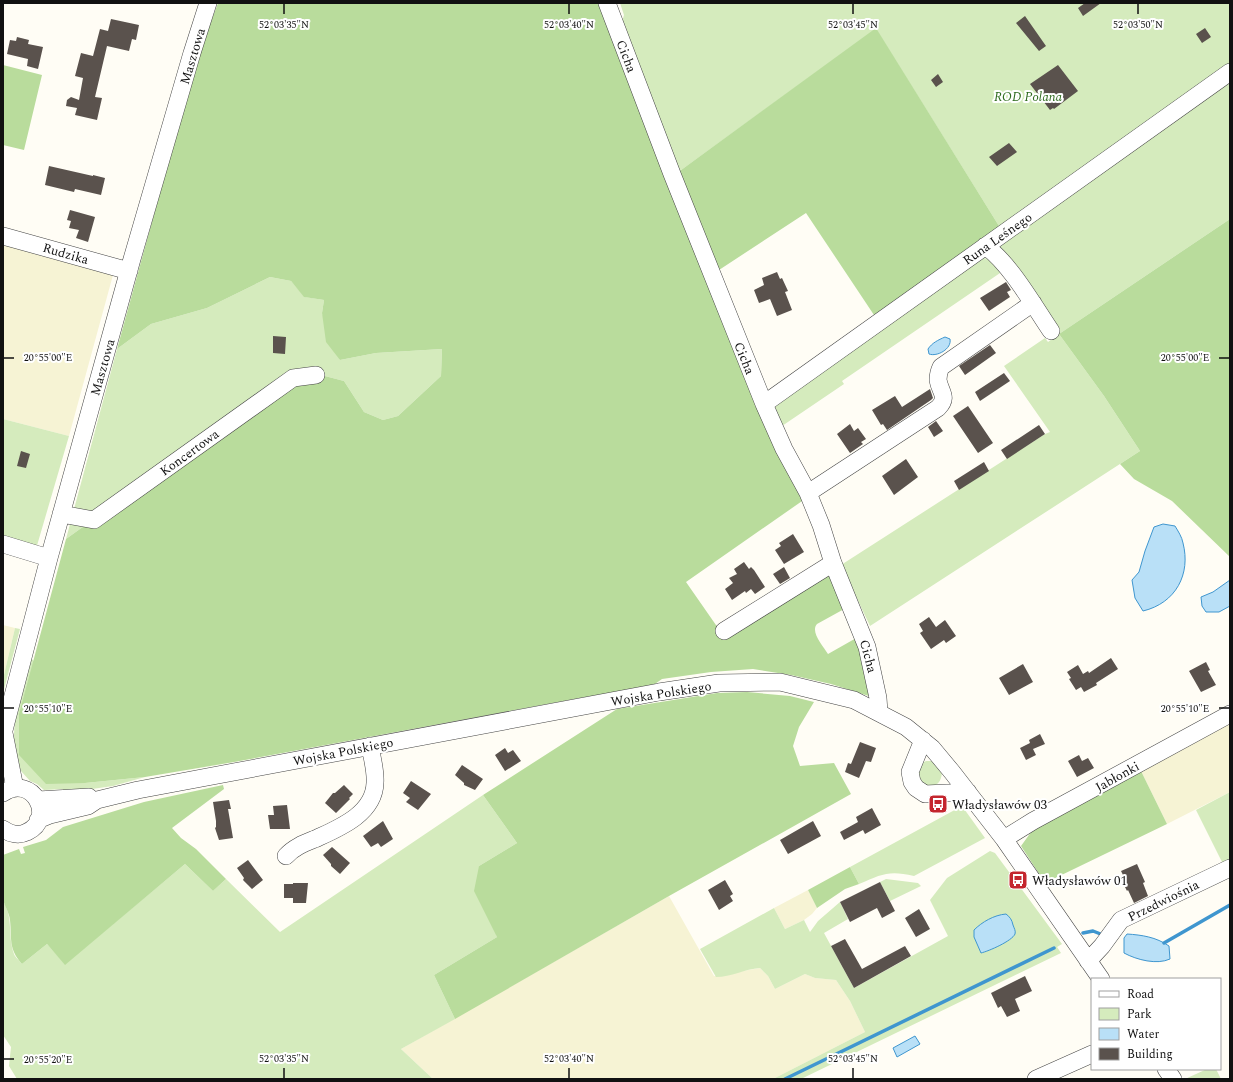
<svg xmlns="http://www.w3.org/2000/svg" width="1233" height="1082" viewBox="0 0 1233 1082" font-family="Spectral,serif">
<rect width="100%" height="100%" fill="#fffdf5"/>
<path fill="#f6f3d4" d="M3,241l110,34 -44,161 -66,-17z
M3,625l12,3 -12,51z
M1230,720v72l-63,32 -27,-55z
M808,890l9,18 -5,6 -8,6 -19,9 -11,-21z
M669,896l45,80 46,-8 8,8 7,13 30,-15 10,4 21,2 14,21 15,31 -92,47h-340l-32,-30z"/>
<path fill="#d5ebbd" d="M620,3h610v61l-224,160 -7,2 -123,-197 -199,144 -55,-151 2,-7z
M1230,76v143l-171,115 45,62 36,55 -270,175 -29,-61 204,-131 5,-2 -46,-66 41,-28 3,4 11,-8 -47,-69 -16,-21z
M978,257l11,2 14,12 -161,110 2,3 -62,42 -10,-24z
M270,277l21,4 14,16 19,3 -2,13 18,47 36,-7 66,-4 -1,27 -43,40 -15,4 -19,-8 -20,-31 -42,-11 -236,169 51,-190 34,-25 56,-16z
M3,419l66,17 -33,113 -33,-9z
M15,628l5,1 -17,64v-14z
M31,659l2,1 52,123 60,-6 -32,9 -49,7 -1,-4 -19,1 -7,-6 -7,-3 -9,-10 -8,-23 2,-29z
M926,761h6l10,11c-1,16 -12,17 -23,9l-1,-14 4,-4z
M1230,792v71l-6,3 -28,-56z
M483,795l34,48 -38,23 18,71 -63,38 21,44 -54,30 32,30h-416l-8,-13 2,-19 -8,-12v-134c11,18 4,34 11,53 1,3 5,6 8,10l25,-20 18,20 120,-100 28,27 13,-12 54,53z
M962,806l23,32 -71,38c-25,-6 -32,-2 -55,8l-9,-17z
M990,851l5,2 67,91 -5,3 4,6 -260,126h-28l92,-47 -15,-31 -14,-21 -21,-2 -10,-4 -30,15 -7,-13 -8,-8c-15,1 -29,9 -44,9l-16,-28 74,-41 11,21 19,-9 6,12 8,-11 22,-19 8,17 -24,14 30,55 94,-52 -18,-36 17,-22z
M886,879l32,4 3,3 -31,15 -10,-19z
M1207,1069h9l5,10h-36z"/>
<path fill="#b9dc9c" d="M218,3h386l201,496 -119,83 39,56 107,-67 14,37 -29,16c-7,8 6,22 11,30l30,-17 14,60 -41,-13 -40,-9 -38,-6 -42,3 -49,7 -10,7 -72,12 -346,64 -89,15 -60,6 -39,1 -27,-29v-41l47,-175 236,-169 42,11 20,31 19,8 15,-4 43,-40 1,-27 -66,4 -36,7 -14,-18 -4,-29 2,-13 -20,-3 -13,-16 -21,-4 -63,31 -56,16 -34,25 66,-240 23,-74z
M876,28l123,198 -4,6 -121,83 -68,-102 -87,57 -42,-97z
M3,65l39,10 -18,75 -21,-5z
M1230,219v338l-58,-56 -38,-22 -14,-15 20,-13 -36,-55 -45,-62z
M747,692l43,4 24,6 -15,25 -6,19 7,20 34,-3 17,31 -182,102 -214,123 -21,-44 63,-38 -23,-46 5,-25 38,-23 -34,-48 134,-86 100,-16z
M1140,769l27,55 -122,59 -24,-37 13,-18z
M223,785l1,4 -52,39 9,10 15,11 30,30 -13,12 -28,-27 -120,101 -18,-21 -25,20c-14,-16 -10,-25 -12,-44 -1,-8 -6,-15 -7,-21 -2,-14 0,-30 0,-44l16,-6 2,5 4,-1 -2,-6 23,-7 17,-13 81,-25z
M850,867l9,17 -14,5 -28,19 -9,-18z"/>
<path fill="#b9e0f7" stroke="#3f96cf" d="M945,337l5,2c2,10 -13,18 -21,15l-1,-5c4,-6 10,-9 17,-12z
M1163,524l12,2c3,5 7,11 8,17 8,31 -7,60 -40,68l-8,-13 -3,-18 7,-8 6,-21 9,-24z
M1230,580v26l-11,6h-13l-4,-6 -1,-9 12,-5z
M1006,914c4,3 6,6 7,11 1,3 3,6 2,9 -3,7 -26,17 -34,19l-7,-16v-7c8,-8 20,-15 32,-16z
M1127,934c15,1 29,3 42,12l1,13c-13,6 -33,1 -46,-6v-15z
M915,1036l5,8 -23,13 -4,-9z"/>
<g fill="none" stroke-linecap="round" stroke-linejoin="round">
<path stroke="#3f96cf" stroke-width="3.5" d="M1083,933l10,-2 10,4
M1164,943l66,-38
M785,1079l269,-131"/>
</g>
<path fill="#5a524d" d="M1085,3h16l-18,13 -5,-8z
M1025,16l21,30 -7,5 -23,-28z
M111,19l28,6 -3,15 -4,-1 -3,12 -22,-5 -12,51 7,1 -5,22 -22,-5 2,-7 -11,-2 1,-6 4,-3 8,3 4,-22 -8,-2 6,-23 12,3 7,-27 8,2z
M1205,28l6,9 -9,6 -6,-9z
M17,37l12,3 -1,4 15,3 -5,22 -11,-3 1,-7 -21,-5 3,-14 6,1z
M1058,65l20,26 -24,18 -1,-1 -3,2 -20,-26z
M938,74l5,8 -7,5 -5,-7z
M1009,143l8,9 -20,14 -8,-9z
M49,166l44,10v-1l12,3 -4,17 -26,-6 -1,3 -29,-7z
M70,210l25,7 -7,25 -12,-4 3,-8 -10,-2 2,-7 -4,-1z
M777,272l3,7 2,-1 6,13 -3,1 7,18 -15,6 -7,-17 -11,4 -5,-13 10,-5 -2,-7z
M1006,282l5,8 -4,2 3,5 -21,14 -9,-13z
M273,336l13,1 -1,17 -12,-1z
M990,345l6,8 -31,22 -6,-9z
M1004,373l6,8 -30,20 -5,-9z
M930,389l3,9 -2,2 -44,30 -4,-6 -2,1 -9,-15 23,-14 7,11z
M968,406l25,37 -15,10 -25,-37z
M936,421l7,10 -9,6 -6,-10z
M850,424l4,7 4,-3 8,11 -5,3 2,2 -13,9 -13,-19z
M1039,425l6,9 -38,25 -6,-9z
M21,451l9,3 -4,14 -9,-2z
M906,459l12,18 -24,18 -12,-19z
M984,462l5,9 -30,19 -5,-9z
M793,534l11,18 -20,12 -9,-14 6,-4 -2,-3z
M744,562l5,7 2,-2 3,3 11,17 -10,7 -4,-5 -5,4 -1,-2 -13,9 -7,-11 8,-6 -4,-5 8,-4 -3,-5z
M784,567l6,11 -10,6 -7,-10z
M929,617l7,10 9,-7 11,16 -10,7 -2,-3 -13,9 -11,-16 3,-2 -4,-7z
M1111,658l7,11 -22,14 1,2 -13,7 -3,-5 -5,3 -7,-11 2,-1 -4,-6 11,-7 5,9 5,-3 1,2z
M1206,662l4,8 -2,1 8,14 -15,7 -12,-21z
M1023,664l10,18 -24,13 -10,-17z
M1040,734l5,10 -12,5 3,6 -10,5 -6,-12 10,-5 -1,-3z
M860,742l16,6 -5,14 -5,-1 -7,17 -14,-6 3,-9 3,1z
M505,748l3,5 5,-3 8,11 -16,10 -10,-16z
M1079,755l3,6 6,-3 6,10 -17,9 -9,-16z
M462,765l21,14 -8,11 -11,-5v-2l-9,-8z
M411,781l20,13 -13,16 -12,-8 4,-4 -7,-5z
M344,785l9,9 -4,4 1,1 -14,14 -11,-10 8,-10h2z
M229,800l2,9h-3l5,29 -14,2 -4,-12 1,-1v-6l-3,-19z
M287,805l3,24h-20l-2,-14h6l-1,-9z
M872,808l9,17 -16,9 -2,-4 -19,10 -4,-8 18,-10 -2,-5z
M383,821l10,18 -12,8 -3,-4 -7,4 -8,-11z
M813,821l8,15 -33,18 -8,-14z
M332,847l18,16 -10,11 -9,-8v-2l-8,-9z
M248,860l15,20 -11,9 -9,-9 1,-2 -7,-10z
M1137,864l8,18 -2,1 5,13 -14,7 -6,-13 -1,1 -5,-10 3,-2 -4,-8z
M725,880l8,14 -3,2 3,5 -14,9 -11,-20z
M880,882l15,29 -13,7 -5,-10 -27,14 -10,-20z
M293,883h15l-2,20h-13v-5h-9v-14h9z
M919,909l11,20 -14,8 -11,-19z
M845,939l17,30 43,-23 6,10 -57,32 -23,-42z
M1025,976l7,15 -17,8 5,12 -13,6 -6,-11 -3,2 -7,-15z"/>
<g fill="none" stroke-linecap="round" stroke-linejoin="round">
<defs>
<path id="minor" d="M607,3l65,171 92,230 20,45 24,44 13,32 12,38 34,84 11,51 1,14
M3,236l126,35
M985,246c24,16 49,60 66,85
M764,404l466,-332
M808,493l130,-85c11,-11 2,-16 0,-28 0,-4 1,-9 3,-13l92,-64
M61,514l33,6 199,-142 23,-3
M3,544l46,14
M724,631l109,-68
M4,733l11,55
M3,734l46,-176 83,-299 60,-206 16,-50
M923,740l-13,32 2,10 4,6 9,6 43,-2
M3,793c29,-20 54,25 24,39 -8,4 -17,2 -24,-3
M38,800l51,-3
M38,820l12,-5 38,-9 9,-6 41,-10 521,-98 60,-9 61,-1 74,18 52,27 26,21 20,24 52,67 97,140
M1004,839l29,-18 197,-107
M286,856c8,-9 19,-13 29,-17 24,-11 59,-25 60,-56 1,-12 -3,-25 -5,-37
M1088,961l14,-15 19,-26 109,-52
M1166,1069l7,10
M1036,1079l56,-25"/>
</defs>
<use href="#minor" stroke="#444" stroke-width="18"/>
<use href="#minor" stroke="#fff" stroke-width="17"/>
</g>
<path fill="none" stroke="#111" stroke-width="1.5" d="M284,4v10M569,4v10M853,4v10M1138,4v10M4,358h10M1219,358h10M4,708h10M1219,708h10M4,1059h10M284,1068v10M569,1068v10M853,1068v10"/>
<defs>
<symbol id="bus-square" viewBox="-11 -11 22 22"><rect x="-9" y="-9" width="18" height="18" rx="4" fill="#c4262e" stroke="#fff"/><path d="M-5-6H5V4H4V6H2V4H-2V6H-4V4H-5ZM-3.5-4V0h7V-4ZM-3.5 1.2v1.5H-2V1.2ZM2 1.2v1.5H3.5V1.2Z" fill="#fff"/></symbol>
</defs>
<g fill-rule="evenodd">
<use href="#bus-square" x="927" y="793" width="22" height="22"/>
<use href="#bus-square" x="1007" y="869" width="22" height="22"/>
</g>
<g text-anchor="middle" stroke-width="4" stroke-linejoin="round" paint-order="stroke">
<g font-size="13" fill="#111" stroke="#fff">
<text transform="translate(192 56) rotate(-73)" y="5">Masztowa</text>
<text transform="translate(627 56) rotate(69)" y="5">Cicha</text>
<text transform="translate(997 238) rotate(-35)" y="5">Runa Leśnego</text>
<text transform="translate(66 253) rotate(16)" y="5">Rudzika</text>
<text transform="translate(745 358) rotate(68)" y="5">Cicha</text>
<text transform="translate(102 367) rotate(-74)" y="5">Masztowa</text>
<text transform="translate(189 452) rotate(-36)" y="5">Koncertowa</text>
<text transform="translate(869 656) rotate(75)" y="5">Cicha</text>
<text transform="translate(661 693) rotate(-9)" y="5">Wojska Polskiego</text>
<text transform="translate(343 751) rotate(-11)" y="5">Wojska Polskiego</text>
<text transform="translate(1117 776) rotate(-29)" y="5">Jabłonki</text>
<text transform="translate(1163 900) rotate(-26)" y="5">Przedwiośnia</text>
</g>
<g font-size="13" font-style="italic" fill="#2f6b1f" stroke="#fff">
<text x="1028" y="101">ROD Polana</text>
</g>
<g font-size="13" fill="#111" stroke="#fff" text-anchor="start">
<text x="952" y="809">Władysławów 03</text>
<text x="1032" y="885">Władysławów 01</text>
</g>
</g>
<g font-size="10" text-anchor="middle" fill="#111" stroke="#fff" stroke-width="4" stroke-linejoin="round" paint-order="stroke">
<text x="284" y="28">52°03'35"N</text>
<text x="569" y="28">52°03'40"N</text>
<text x="853" y="28">52°03'45"N</text>
<text x="1138" y="28">52°03'50"N</text>
<text x="1185" y="361">20°55'00"E</text>
<text x="48" y="361">20°55'00"E</text>
<text x="1185" y="712">20°55'10"E</text>
<text x="48" y="712">20°55'10"E</text>
<text x="284" y="1062">52°03'35"N</text>
<text x="569" y="1062">52°03'40"N</text>
<text x="853" y="1062">52°03'45"N</text>
<text x="48" y="1063">20°55'20"E</text>
</g>
<rect width="1233" height="1082" fill="none" stroke="#111111" stroke-width="8"/>
<rect x="1091" y="978" width="130" height="92" fill="#ffffff" stroke="#a0a0a0"/>
<rect x="1099" y="991" width="20" height="6" fill="#ffffff" stroke="#a0a0a0"/>
<text x="1127" y="998" font-size="12" fill="#111111">Road</text>
<rect x="1099" y="1008" width="20" height="12" fill="#d5ebbd" stroke="#a0a0a0"/>
<text x="1127" y="1018" font-size="12" fill="#111111">Park</text>
<rect x="1099" y="1028" width="20" height="12" fill="#b9e0f7" stroke="#a0a0a0"/>
<text x="1127" y="1038" font-size="12" fill="#111111">Water</text>
<rect x="1099" y="1048" width="20" height="12" fill="#5a524d" stroke="#a0a0a0"/>
<text x="1127" y="1058" font-size="12" fill="#111111">Building</text>
</svg>
